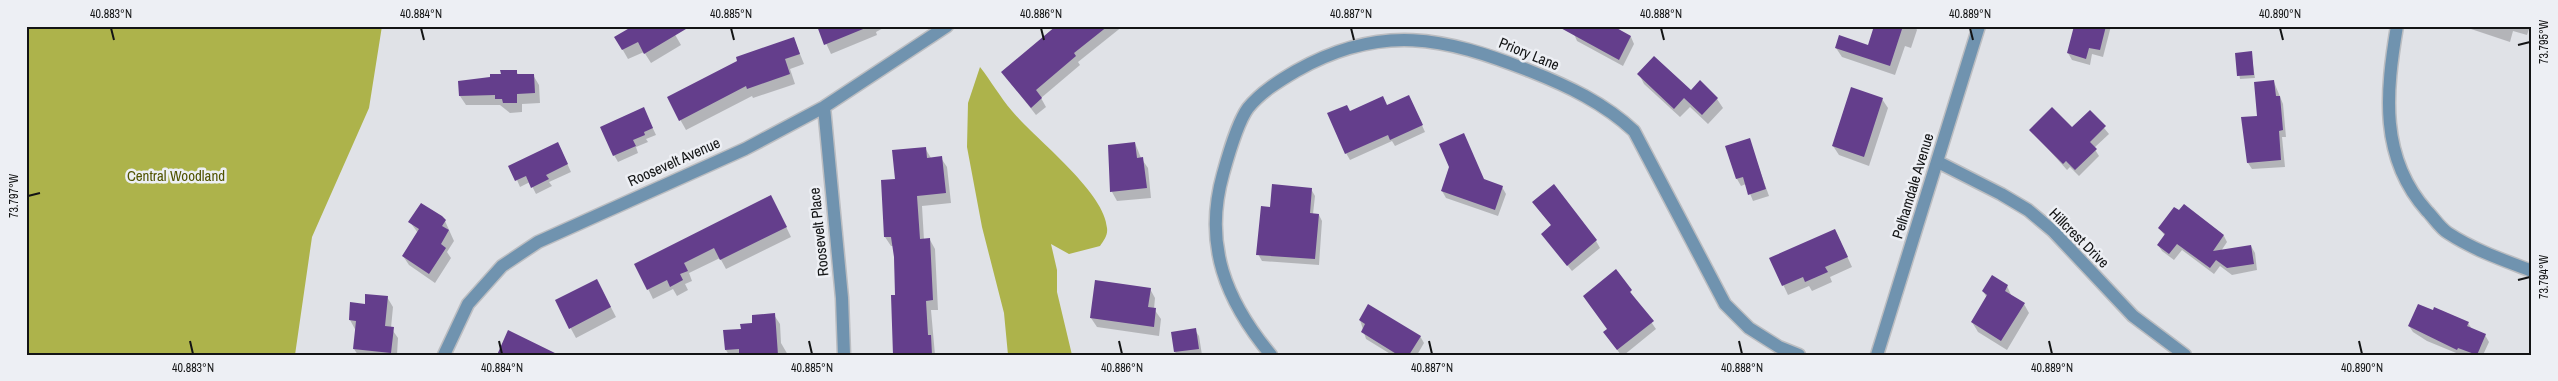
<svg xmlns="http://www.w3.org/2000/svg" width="2558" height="381" viewBox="0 0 2558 381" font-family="'Archivo Narrow',sans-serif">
<rect width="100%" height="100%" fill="#e0e2e7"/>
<path fill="#adb34b" d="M26,26h356l-13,82 -57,129 -17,118h-269z
M980,67c11,14 20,30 32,44 23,28 93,81 95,117 1,7 -3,12 -7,18l-31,8 -18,-10 6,26v22l15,63h-64l-4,-42 -22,-86 -15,-80 1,-44z"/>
<path fill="#0003" d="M670,26l11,19 -30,18 -7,-11 -16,7 -12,-21z
M818,26h69l-11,6 1,3 -46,19z
M1056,26h67l-45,36 2,3 -39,33 5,9 -10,8 -33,-42z
M1611,26l20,11 3,7 -11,22 -46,-25 -3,-7z
M1876,26h39l2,4 -6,18 -6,-2 -10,29 -53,-18 -6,-9 33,-2z
M2075,26h36l-8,31 -11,-3 -2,11 -18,-5 -4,-7z
M2469,26h61l-3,9 -14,-4 -3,11 -39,-13z
M794,39l10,25 -14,5 5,15 -42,14 -1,-2 -66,34 -18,-32z
M2251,52l4,26 -15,1 -4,-25z
M516,71l3,5 14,-1 6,10 1,18 -18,1v8l-12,1 -10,-8h-34l-6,-9 31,-18z
M1639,74l78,25 6,9 -15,16 -18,-17 -10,10 -36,-33z
M2274,82l9,22 3,33h-4l3,30 -33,2 -4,-6 10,-46z
M1882,99l6,9 -19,58 -30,-11 -6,-9z
M1412,103l13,29 -30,14 -3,-5 -42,19 -4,-7 4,-41z
M2090,111l19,23 -15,14 5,8 -20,20 -9,-9 -3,3 -36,-40 41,-1z
M647,116l9,19 -10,4 2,3 -12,5 2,6 -20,9 -4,-7z
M1749,140l20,56 -16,5 -7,-17 -5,2 -4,-7 -10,-32z
M1135,143l6,15 7,10 3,30 -34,3 -5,-9z
M925,148l6,10h10l6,9 4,36 -29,3 2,34h6l5,9 3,61h-7l4,45h-41l2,-59 -2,-50h-3l-6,-9 12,-57z
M561,150l10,22 -22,10 3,4 -16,8 -6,-12 -10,5 -3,-7z
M1502,187l4,7 -8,22 -52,-18 -4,-7z
M1311,189l4,7 -2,18 6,1 3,6 -3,44 -57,-4 -4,-7 13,-46z
M1533,202l63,39 4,7 -28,23 -30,-37 10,-8z
M776,206l15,31 -65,32 -6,-11 -31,15 3,8 -7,3 3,6 -11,6 -4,-7 -20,10 -17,-35z
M445,221l9,20 -7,11 4,6 -16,25 -26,-18 -6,-9 15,-23 -8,-11z
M2159,228l65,8 3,6 -6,9 30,-5 4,7 2,17 -25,5 -12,-9 -6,8 -32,-24 -8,10 -12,-9 -4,-6 7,-9z
M1835,230l17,37 -22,10 2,5 -20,9 -3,-5 -21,9 -17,-36z
M1616,271l40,58 -32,26h-3l-17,-23 4,-3z
M2007,286l5,11 12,7 5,9 -22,37 -29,-18 -6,-10 15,-24 -4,-7z
M1150,289l5,9 -1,11 7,10 -2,17 -62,-9 -6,-9z
M602,290l14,27 -40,21 -20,-37z
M387,297l6,10 -2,21 7,10 -1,17h-39l-4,-6 2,-18 -6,-11z
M774,315l6,9 1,19 7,12h-59l-3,-5 16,-20z
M1360,320l60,16 4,7 -7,12h-25l-26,-16z
M2468,323l4,6 13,6 4,7 -6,13h-22l-34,-14 -14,-9 -4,-6z
M1195,330l4,6 3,19h-25l-2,-3z"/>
<path fill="#643e8c" d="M633,26h58l-47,28 -6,-12 -16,8 -8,-13z
M817,26h51v1l-44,18z
M1056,26h52l-34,27 2,3 -40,34 6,8 -11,10 -30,-36z
M1557,26h56l18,10 -12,24z
M1874,26h29l-13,40 -55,-18 4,-13 29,10z
M2074,26h32l-6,24 -11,-2 -3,11 -19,-6z
M794,37l6,17 -15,5 5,15 -43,15 -1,-3 -67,35 -12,-24 70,-36 -1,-4z
M2252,51l2,24 -17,1 -2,-23z
M1654,56l37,34 9,-10 18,18 -16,17 -18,-17 -10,11 -37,-35z
M500,70h17v4h17l1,19 -18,1v9h-14l-1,-4h-7v-4l-36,1 -1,-15 32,-4v-3h11z
M2274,80l2,16h4l3,34 -4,1 2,29 -34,3 -6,-46 16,-1 -3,-34z
M1851,87l32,11 -19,59 -32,-11z
M1409,95l14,30 -33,15 -2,-5 -43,19 -18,-41 20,-8 3,6 33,-15 4,9z
M644,107l9,21 -9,4 1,3 -12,5 3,6 -23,10 -13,-29z
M2052,107l20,20 18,-17 16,16 -16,16 7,7 -22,21 -9,-9 -3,3 -34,-34z
M1464,133l20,46 19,7 -8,24 -54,-19 8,-24 -10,-23z
M1750,138l16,51 -18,6 -5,-18 -7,2 -11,-33z
M558,142l10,22 -22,11 3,4 -18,9 -5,-12 -11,5 -7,-15z
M1135,142l2,16 6,-1 4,31 -37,4 -2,-47z
M926,147l1,11 15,-2 4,37 -29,3 3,43 10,-1 3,62 -7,1 2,34h3l1,20h-39l-2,-60h4l-1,-38 -3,-20h-7l-3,-57 14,-1 -3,-29z
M1272,184l40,4 -2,25 9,1 -4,45 -59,-4 5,-49 9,1z
M1554,184l43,56 -30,26 -26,-32 10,-9 -19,-23z
M771,195l16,32 -67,33 -6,-12 -30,15 4,8 -8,3 3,6 -13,7 -3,-7 -20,10 -13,-26z
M421,203l21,13 4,4 -4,6 7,4 -8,14 5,4 -17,26 -27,-18 17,-27 -11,-7z
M2184,204l40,31 -11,16 38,-6 3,19 -27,4 -11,-8 -6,8 -33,-24 -8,10 -12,-9 8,-11 -7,-6 16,-21 5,3z
M1835,229l13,28 -23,10 3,5 -23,10 -2,-5 -21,9 -13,-28z
M1616,269l16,21 -2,2 24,29 -37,29 -14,-18 4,-3 -24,-33z
M1992,275l16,10 -3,6 20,12 -24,38 -30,-19 16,-27 -5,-4z
M597,279l14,28 -42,22 -14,-29z
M1095,280l56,8 -3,19 8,1 -2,19 -64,-9z
M365,294l23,2 -3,30 9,1 -3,26 -38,-4 3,-28 -7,-1 1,-18 15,2z
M1368,304l53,32 -12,19h-11l-37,-23 4,-8 -6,-4z
M2418,304l15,6 1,-3 35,15 -2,4 19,8 -9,21 -19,-7 -1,2 -49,-24z
M775,313l3,42h-39v-6l-14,1 -2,-20 18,-1 -1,-5 12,-1v-8z
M1196,328l3,21 -25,3 -3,-20z
M508,330l51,25h-62z"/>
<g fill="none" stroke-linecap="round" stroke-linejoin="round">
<defs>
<path id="minor" d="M2397,26c-11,66 -18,131 30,185 7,7 13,17 21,22 26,17 55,27 84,38
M824,107l18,191 2,57
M1938,162l63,32 27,16 25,21 80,85 52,39
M444,355l24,-51 34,-38 36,-24 207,-93 79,-42 123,-81
M1271,355c-45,-54 -68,-110 -48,-181 5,-18 14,-51 25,-66 13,-16 31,-27 48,-37 85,-48 148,-34 234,0 38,15 74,32 104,60l91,173 24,24 30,19 20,8"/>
<path id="tertiary" d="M1877,355l102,-329"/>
</defs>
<use href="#minor" stroke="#bbbdc1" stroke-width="15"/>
<use href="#tertiary" stroke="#bbbdc1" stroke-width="15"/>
<use href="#minor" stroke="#7093af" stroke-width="12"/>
<use href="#tertiary" stroke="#7093af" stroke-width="12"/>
</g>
<path fill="none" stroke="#131415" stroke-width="2" d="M111,28l3,12M421,28l3,12M731,28l3,12M1041,28l3,12M1351,28l3,12M1661,28l3,12M1970,28l3,12M2280,28l3,12M2518,45l12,-3M28,196l12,-3M2518,280l12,-3M190,341l3,13M499,341l3,13M809,341l3,13M1119,341l3,13M1429,341l3,13M1739,341l3,13M2049,341l3,13M2359,341l3,13"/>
<g text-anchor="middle" stroke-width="5" stroke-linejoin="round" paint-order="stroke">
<g font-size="15" fill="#131415" stroke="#edeff4">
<text transform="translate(1529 54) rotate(22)" y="5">Priory Lane</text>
<text transform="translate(674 162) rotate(-24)" y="5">Roosevelt Avenue</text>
<text transform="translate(1913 186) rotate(-73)" y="5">Pelhamdale Avenue</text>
<text transform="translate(819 232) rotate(-96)" y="5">Roosevelt Place</text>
<text transform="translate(2079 238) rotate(45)" y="5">Hillcrest Drive</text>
</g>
<g font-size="15" fill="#505300" stroke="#edeff4">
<text x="176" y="181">Central Woodland</text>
</g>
</g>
<rect width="2558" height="381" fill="none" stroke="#edeff4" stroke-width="55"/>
<rect x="28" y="28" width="2502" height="326" fill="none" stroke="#131415" stroke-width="2"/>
<g font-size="12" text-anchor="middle" fill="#131415">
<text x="111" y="18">40.883°N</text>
<text x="421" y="18">40.884°N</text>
<text x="731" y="18">40.885°N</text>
<text x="1041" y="18">40.886°N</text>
<text x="1351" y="18">40.887°N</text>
<text x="1661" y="18">40.888°N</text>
<text x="1970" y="18">40.889°N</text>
<text x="2280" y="18">40.890°N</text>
<text transform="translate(2544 42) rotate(-90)" y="4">73.795°W</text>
<text transform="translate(14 196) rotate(-90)" y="4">73.797°W</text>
<text transform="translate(2544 277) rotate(-90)" y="4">73.794°W</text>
<text x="193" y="372">40.883°N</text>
<text x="502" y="372">40.884°N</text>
<text x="812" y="372">40.885°N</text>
<text x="1122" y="372">40.886°N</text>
<text x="1432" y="372">40.887°N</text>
<text x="1742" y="372">40.888°N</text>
<text x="2052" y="372">40.889°N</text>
<text x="2362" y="372">40.890°N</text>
</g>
</svg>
